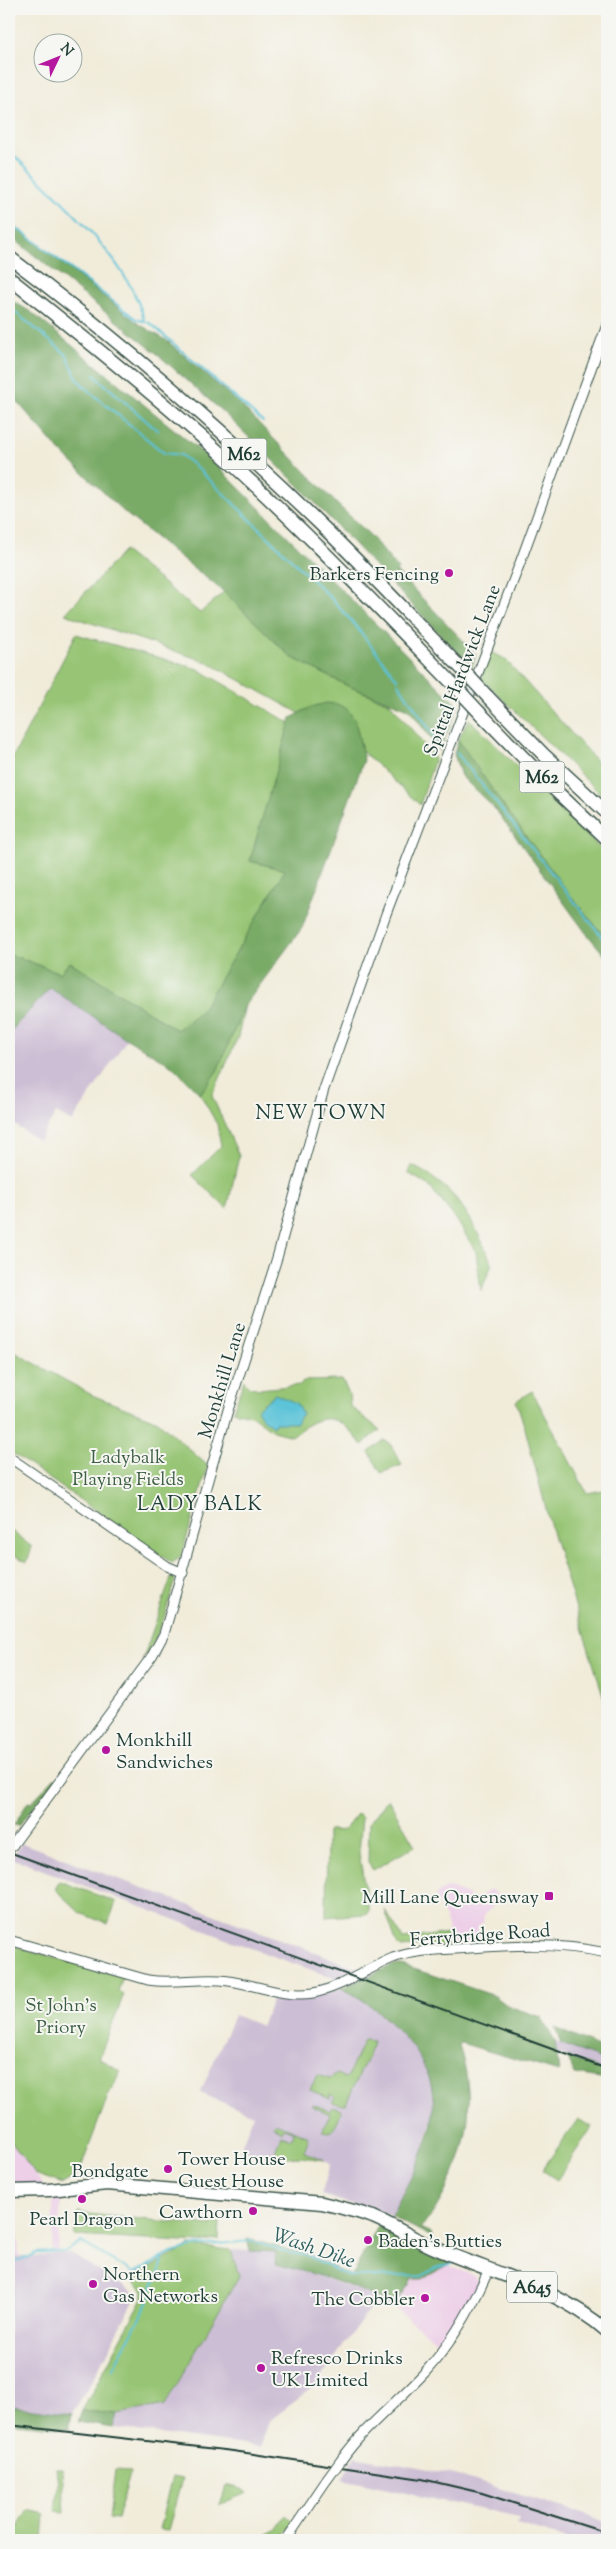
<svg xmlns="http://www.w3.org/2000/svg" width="616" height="2549" viewBox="0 0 616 2549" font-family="'Sorts Mill Goudy',serif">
<rect width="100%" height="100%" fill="#f6f6f2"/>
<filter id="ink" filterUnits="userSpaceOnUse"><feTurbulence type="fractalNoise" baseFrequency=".02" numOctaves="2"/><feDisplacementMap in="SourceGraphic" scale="10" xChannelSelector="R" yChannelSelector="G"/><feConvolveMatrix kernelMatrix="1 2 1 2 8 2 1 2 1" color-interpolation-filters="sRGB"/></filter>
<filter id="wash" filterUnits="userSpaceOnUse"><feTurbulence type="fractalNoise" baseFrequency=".0096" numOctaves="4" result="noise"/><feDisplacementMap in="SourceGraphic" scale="20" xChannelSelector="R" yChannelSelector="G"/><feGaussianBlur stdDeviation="1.12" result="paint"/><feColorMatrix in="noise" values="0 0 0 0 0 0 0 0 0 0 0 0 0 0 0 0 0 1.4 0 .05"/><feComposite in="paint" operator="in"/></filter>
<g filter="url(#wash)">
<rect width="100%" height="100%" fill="#f1ecda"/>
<path fill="#edd0e8" d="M448,1887l19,8 6,6 18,-12 9,10 -16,16 -1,8 -5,2v18l-29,1 -1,-18 -13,-31z
M9,2139l26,35 9,11 -35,1z
M9,2198h7l3,60h-7l-3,9v-9h3l-3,-6z
M53,2198h8l-3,53h-6z
M448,2265l26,11 4,6 -15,30 -23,32 -47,-37 20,-28h9z"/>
<path fill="#ccbed4" d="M50,987l77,52 -55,83 -16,-9 -17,28 -30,-20v-88z
M22,1843l585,218v11l-201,-73 -26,-5 -116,-41 -253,-95z
M341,1988l17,8 30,23 21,24 17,25 8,27 -1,20 -11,41 -31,60 -70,-21 9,-30 -6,-5 -23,-3 -32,1 -29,-8 13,-35 -53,-22 34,-78 27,11 13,-30 30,2z
M231,2250l45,2 -1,12 29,7 74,26 -64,90 -45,34 -9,26 -147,-19 4,-14 48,-9 74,-129z
M69,2253l58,35 9,6v3l-36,70 -28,47 -63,-8v-139l3,-9z
M355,2456l100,19 133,40 19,7v18h-37l-53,-16 2,-6 -177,-39z"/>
<path fill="#97c574" stroke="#5b8154" d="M124,551l76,62 24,-21 67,65 57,29 42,17 45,55 -15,47 -58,-54 -7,-31 -44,-13 -12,6 -92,-51 -142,-48z
M76,634l122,35 92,54 -40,138 35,9 -83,140 -25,20 -107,-68 -10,11 -51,-19v-189z
M489,651l16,8 102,114v27l-126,-122z
M469,719l138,136v84c-53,-61 -100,-127 -145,-193l-4,-6z
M245,1005l-7,32 -26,59 27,60 -12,53 -35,-34 29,-29 -4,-22 -17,-30 17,-23z
M411,1165c48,24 60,52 81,99l-11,27 -5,-39 -20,-33 -28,-34 -20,-12z
M9,1349l83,46 66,26 50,45 -27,91 -9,6 -163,-112z
M244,1380l4,6 11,3 41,-4 3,-4 39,-1 7,14 1,12 30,24 -18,15c-23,-31 -39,-35 -70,-9l-19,-5 -22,-16 -18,-4z
M532,1391l55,102 16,-3 4,-3v221l-56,-180 -26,-100 -9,-27z
M384,1440l7,5 11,20 -21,8 -12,-21z
M9,1529l23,18 -5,15 -18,-10z
M172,1575l3,4c-8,31 -15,56 -33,82z
M388,1799l27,47 -42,24 -5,-7 1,-40z
M358,1813l4,4 -3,36 10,58 -4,3 -39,3 1,-85 4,-3 1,2 12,-1z
M59,1881l57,21 -8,22 -28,-11 -25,-24z
M385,1910l18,29 46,-6v11l-48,4 -4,-4z
M14,1946l109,31 -5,14 6,3 -25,64 22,13 -13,25 -29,77 -16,11 -28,-10 -26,-35v-182z
M364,2040l9,1 -1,5 -26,58 -4,1 -10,-3 3,-5 -5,-3v5l-20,-9 7,-15 13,4 7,-5 8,4 3,-2z
M313,2104l17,7 3,-4 7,2 1,3c-4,10 -6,23 -19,20l8,-18 -18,-8z
M578,2119l14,8 -35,53 -15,-10z
M275,2123l34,14 -5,15 20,8 -23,-3 -28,1 8,-23 10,4 3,-7 -10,-4 -2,4 -10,-7z
M78,2213l134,13 1,-5 7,1 -1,17 -19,4 -126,-7z
M190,2246l41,4 8,26 -74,129 -48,9 -35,-3 61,-113v-7l-12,-14z
M56,2468h6l3,44 -10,-1 3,-28z
M115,2470l16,1 -14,48 -8,-1z
M172,2477l10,2 -14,51 -9,-1z
M226,2485l16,4 5,4 -27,11z
M28,2510l17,4 -2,26h-34v-8l5,2z
M286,2515l7,7 -12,18h-25l20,-10z"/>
<path fill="#79aa66" stroke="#4c744d" d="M9,226l11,4 119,94 27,16 75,65 98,101 32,30 27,33 -2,2 80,83 -4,14 -174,-183 -73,-71 -70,-62 -146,-117z
M9,299l22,13 178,146 249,248 -18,45 -31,-42 -61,-23 -57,-29 -67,-65 -99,-79 -68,-65 -48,-56z
M326,703l11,1 10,5 8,11 9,40 -62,168 -57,77 -28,66 -17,23 -29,-29 -44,-26 -77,-51 -41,45v-79l51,19 10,-11 107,68 25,-20 83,-140 -35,-9 41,-143 20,-11z
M458,740l45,65 73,98 31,36v19l-21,-25 -90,-123 -35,-34 -7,-22z
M55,1777l2,2 -39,47 -4,-1 14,-23 3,1z
M394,1965h8l93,31 13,10 33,11 14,25 4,30 -98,-29 -2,2c17,52 11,102 -15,149 -7,12 -13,25 -24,34l11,5 1,4 -41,-21c34,-67 70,-116 11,-181 -18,-20 -37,-36 -61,-47z
M555,2028l52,23v10l-46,-17z
M567,2057l40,15v7l-32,-5z
M379,2224l69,35v6l-26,14h-9l-20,28c-34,-22 -79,-33 -118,-43l1,-12 -26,-1 -3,-12 63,16 41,21z
M9,2406l63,8 -3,15 -60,-7z
M82,2411l35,3 -4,14 -35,-6z"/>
<path fill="#5bc3d8" stroke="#3d8086" d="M275,1394l21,9 6,11 -6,9h-21l-2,3 -10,-7 -6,-10z"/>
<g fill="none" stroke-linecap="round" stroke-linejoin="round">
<path stroke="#5bc3d8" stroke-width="2" d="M9,151c44,41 121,109 135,169
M9,224l15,9 112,86 14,4 113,99
M9,307l57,47 12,26 11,11 75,62 17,2 14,11 134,130 25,28 44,56
M94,375l64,56
M398,683l42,62
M456,752l151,191
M9,2260l11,1 16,-8 28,-1 17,-10 53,31 38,-20 25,-7 54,-5 34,11 24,4 41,21 72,-1 11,-7 23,-7
M112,2369l36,-66c1,-17 13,-28 15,-44"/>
</g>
</g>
<g filter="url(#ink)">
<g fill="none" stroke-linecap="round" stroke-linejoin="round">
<defs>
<path id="minor" d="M9,1457l158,109 16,7
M9,1850l143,-194 12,-22 64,-224 49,-152 47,-169 62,-175 134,-351 87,-238
M9,1940l139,40c24,4 48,-2 72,0 32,2 59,18 93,13 28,-5 53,-24 80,-35 19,-7 43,-8 63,-9 52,-4 101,-7 151,4
M342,2459c24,-34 57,-58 85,-89 27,-30 46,-64 62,-101
M286,2540l40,-59"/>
<path id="highway" d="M9,257c105,79 213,172 308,264 50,48 97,99 146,149
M9,278c72,57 144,115 212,176 81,73 156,152 232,230
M487,696l56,58 64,59
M480,713l74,76 53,50
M9,2191l40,-1 58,-6 215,19c17,4 34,8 51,14 22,9 42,23 64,32 59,25 122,40 170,82"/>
</defs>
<use href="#minor" stroke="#3e574d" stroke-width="11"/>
<use href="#highway" stroke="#3e574d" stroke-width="15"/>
<use href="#minor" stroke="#fff" stroke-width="9"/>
<use href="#highway" stroke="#fff" stroke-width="12"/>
<path stroke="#1f3d34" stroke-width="2" d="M9,1852l598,217
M9,2425l224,26 189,28 60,14 125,40"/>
<defs>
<path id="minor-bridge" d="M326,2481l16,-22"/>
<path id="highway-bridge" d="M463,670l24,26
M453,684l27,29"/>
</defs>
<use href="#minor-bridge" stroke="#3e574d" stroke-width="11" stroke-linecap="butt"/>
<use href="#highway-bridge" stroke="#3e574d" stroke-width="15" stroke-linecap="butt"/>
<use href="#minor-bridge" stroke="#fff" stroke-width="9"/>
<use href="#highway-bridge" stroke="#fff" stroke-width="12"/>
</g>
</g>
<g fill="#b5179e" stroke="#f6f6f2" stroke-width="2">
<circle cx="449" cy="573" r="5"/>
<circle cx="106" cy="1750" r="5"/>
<rect x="544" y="1891" width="10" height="10" rx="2.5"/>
<circle cx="168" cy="2169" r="5"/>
<circle cx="82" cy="2199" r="5"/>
<circle cx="253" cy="2211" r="5"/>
<circle cx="368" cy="2240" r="5"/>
<circle cx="93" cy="2284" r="5"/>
<circle cx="425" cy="2298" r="5"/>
<circle cx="261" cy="2368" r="5"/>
</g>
<g text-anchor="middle" stroke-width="4" stroke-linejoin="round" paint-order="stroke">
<g fill="#f6f6f2" stroke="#60746d" stroke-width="1">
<rect x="221.5" y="438.5" width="45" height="31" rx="4"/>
<rect x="519.5" y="761.5" width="45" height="31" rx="4"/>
<rect x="507" y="2271.5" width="50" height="31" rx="4"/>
</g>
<g font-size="18" font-weight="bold" fill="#1f3d34">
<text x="244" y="460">M62</text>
<text x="542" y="783">M62</text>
<text x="532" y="2293">A645</text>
</g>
<g font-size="19" fill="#1f3d34" stroke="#f6f6f2" text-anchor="start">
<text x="439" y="580" text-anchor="end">Barkers Fencing</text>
<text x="116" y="1746">Monkhill<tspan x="116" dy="22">Sandwiches</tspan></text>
<text x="539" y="1903" text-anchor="end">Mill Lane Queensway</text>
<text x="178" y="2165">Tower House<tspan x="178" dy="22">Guest House</tspan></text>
<text x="243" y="2218" text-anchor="end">Cawthorn</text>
<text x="82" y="2225" text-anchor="middle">Pearl Dragon</text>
<text x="378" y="2247">Baden's Butties</text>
<text x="103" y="2280">Northern<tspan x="103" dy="22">Gas Networks</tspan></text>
<text x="415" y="2305" text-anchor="end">The Cobbler</text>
<text x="271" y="2364">Refresco Drinks<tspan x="271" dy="22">UK Limited</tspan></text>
</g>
<g font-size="19" fill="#1f3d34" stroke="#f6f6f2">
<text transform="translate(461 670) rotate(-69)" y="7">Spittal Hardwick Lane</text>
<text transform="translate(221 1380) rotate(-73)" y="7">Monkhill Lane</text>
<text transform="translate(480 1934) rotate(-4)" y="7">Ferrybridge Road</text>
<text x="110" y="2177">Bondgate</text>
</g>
<g font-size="19" fill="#3d5f44" stroke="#f6f6f2">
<text x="128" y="1463">Ladybalk<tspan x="128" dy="22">Playing Fields</tspan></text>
<text x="61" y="2011">St John's<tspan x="61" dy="22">Priory</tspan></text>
</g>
<g font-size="20" letter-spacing="1" fill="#1f3d34" stroke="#f6f6f2">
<text x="321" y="1119">NEW TOWN</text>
<text x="200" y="1510">LADY BALK</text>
</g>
<g font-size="20" font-style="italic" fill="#2e5e5d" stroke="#f6f6f2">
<text transform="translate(314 2247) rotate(19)" y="7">Wash Dike</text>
</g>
</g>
<rect width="616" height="2549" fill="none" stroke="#f6f6f2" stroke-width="30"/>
<g transform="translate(58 58) rotate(47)"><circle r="24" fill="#f6f6f2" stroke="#a0aca6"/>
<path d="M0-4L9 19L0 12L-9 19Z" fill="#b5179e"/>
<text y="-8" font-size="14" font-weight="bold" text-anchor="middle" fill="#1f3d34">N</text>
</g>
</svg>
